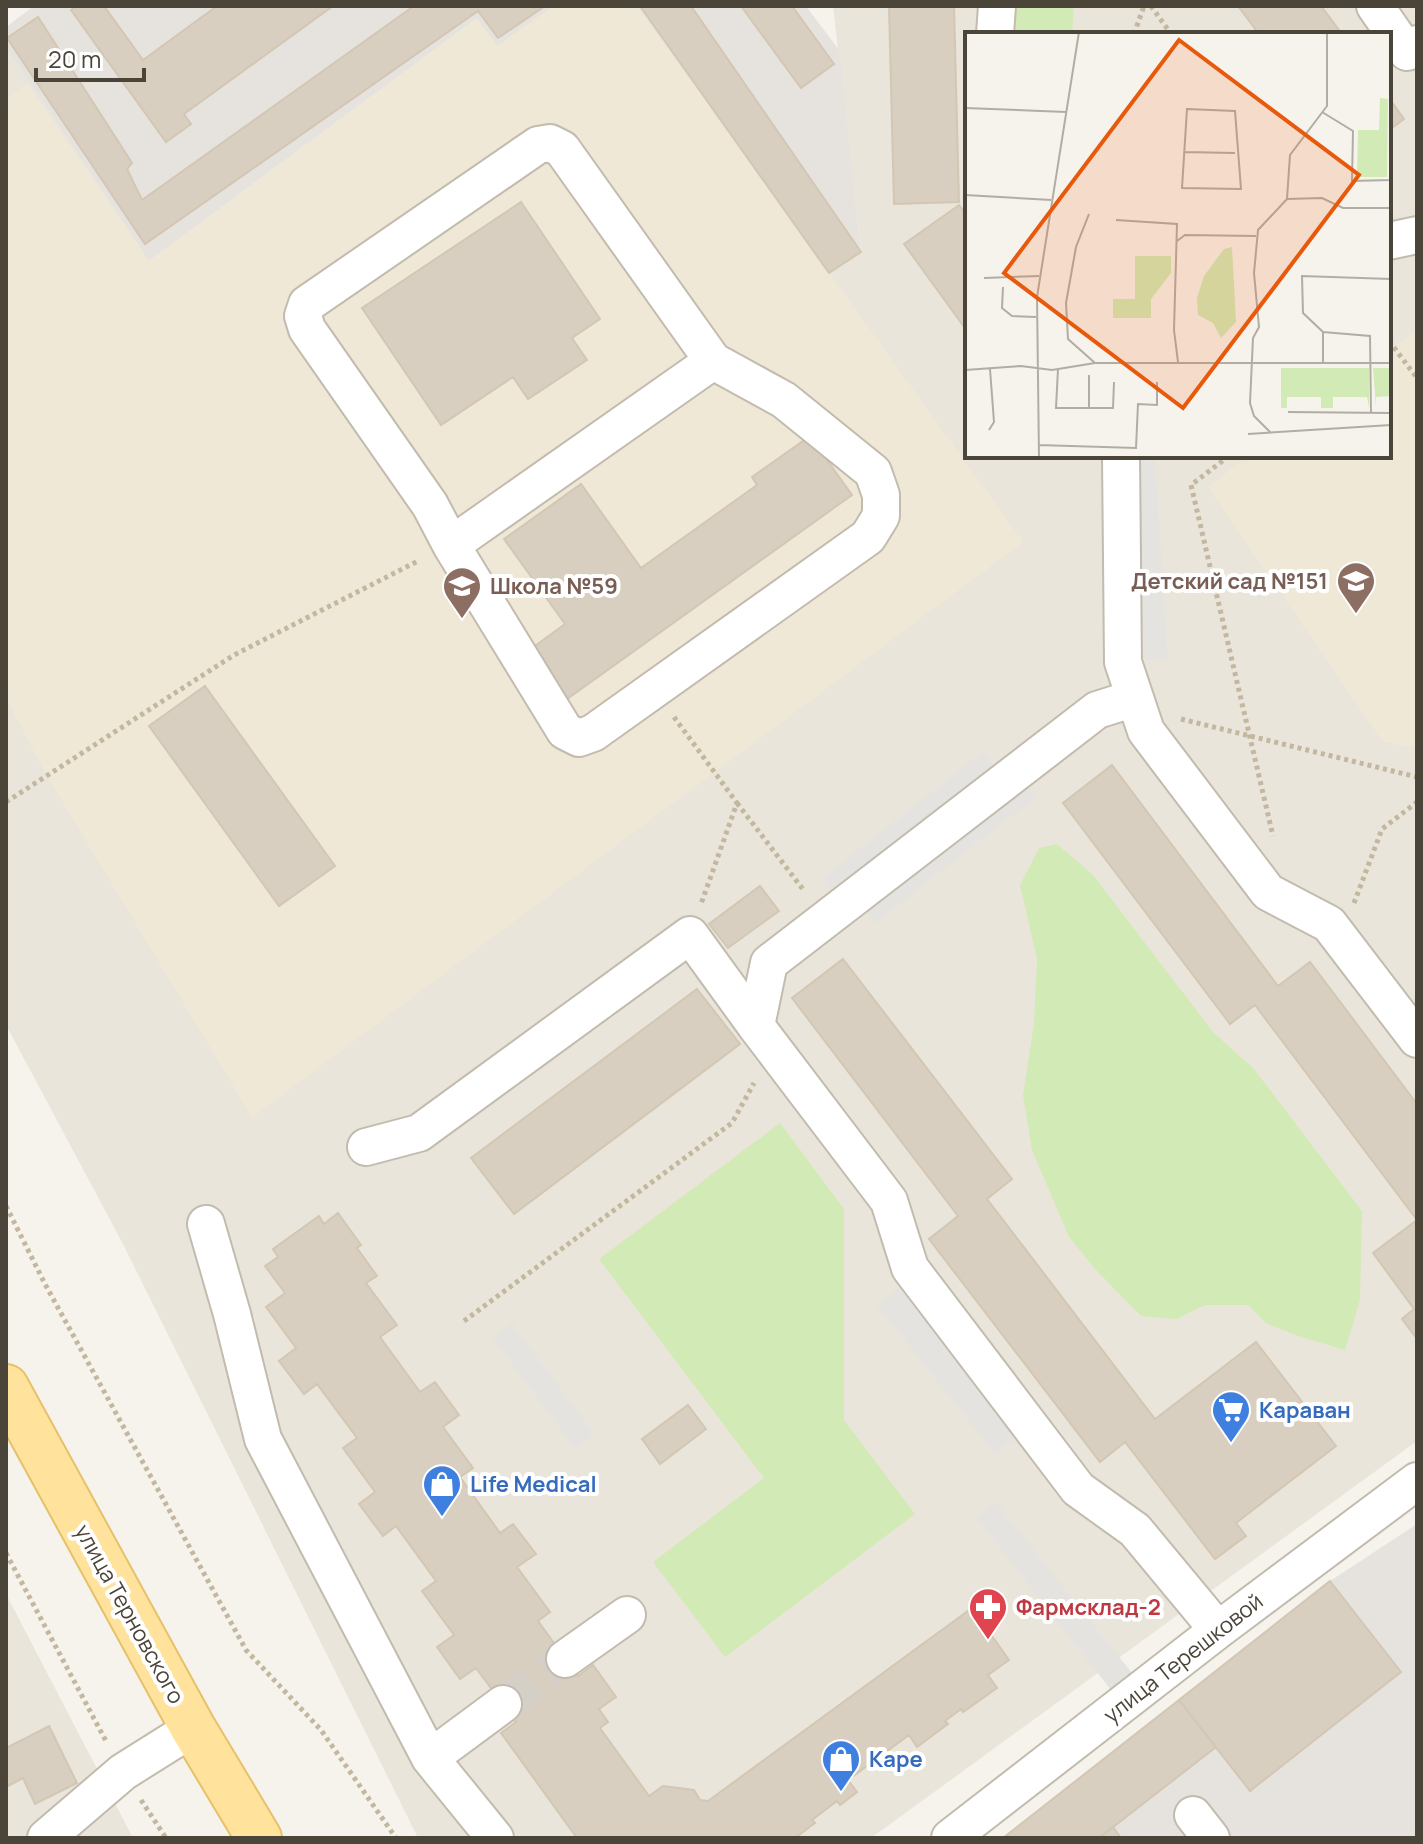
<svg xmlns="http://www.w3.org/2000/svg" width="1423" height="1844" viewBox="0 0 1423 1844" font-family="Manrope,sans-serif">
<rect width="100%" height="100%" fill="#f6f3ec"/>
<path fill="#eae5da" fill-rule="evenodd" d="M554,6h83l192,267 32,-22 -28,-245h584v1435l-546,397h-453l-295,-594 -117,-219v-977l143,213 348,-215zM967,34h422v422h-422z
M6,1594l127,244h-127z"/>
<path fill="#e6e2dd" d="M34,6h520l-57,40 -21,-27 -327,242 -143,-213v-21z
M637,6h169l33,44 22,202 -32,21z
M1417,1524v314h-414l327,-257z"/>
<path fill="#efe8d6" d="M554,6h83l386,536 -771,575 -205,-341 -41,-78v-600l22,-14 121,177 327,-242 21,27z
M1417,329v419l-34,-6 -175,-255 41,-31h140v-105z"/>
<path fill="#d2eab5" d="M997,6h77l-2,28h-77z
M1057,844l36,31 120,157 41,37 108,142 -2,89 -15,50 -47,-14 -32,-13 -18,-18h-43l-28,14 -36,-3 -44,-45 -28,-34 -37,-87 -9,-55 11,-71 3,-65 -17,-74 19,-37z
M780,1123l64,86v211l71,94 -190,143 -72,-95 111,-84 -165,-219z"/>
<path fill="#e5e3e0" d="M1132,456h23l13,203 -23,2z
M983,752l16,21 -161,127 -17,-21z
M1019,775l17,22 -161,126 -17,-21z
M906,1283l117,149 -28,22 -118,-149z
M512,1323l83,111 -20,15 -83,-112z
M996,1502l136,171 -21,17 -135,-172z"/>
<path fill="#d8cfc1" stroke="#d3c7b4" stroke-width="2" d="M77,6h27l39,54 74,-54h116l-149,108 7,10 -25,18 -95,-132z
M414,6h131l-47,32 -20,-27 -333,233 -138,-206 31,-21 94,146 -5,6 15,31z
M640,6h51l170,246 -32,21z
M741,6h51l42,58 -33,24z
M889,6h65l5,196 -65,2z
M1238,6h83l21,28h-83z
M1389,98l15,21 -15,11z
M521,202l79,117 -28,19 15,22 -59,39 -15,-22 -72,48 -79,-117z
M959,205l8,10v116l-63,-87z
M810,436l42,59 -292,209 -36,-50 41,-30 -61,-85 77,-55 60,84 116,-83 -5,-8z
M205,686l130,180 -56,40 -130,-180z
M1112,765l166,221 32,-24 107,142v235l-15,-20 12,-10 -41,-56 44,-33 -162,-215 -25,19 -167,-221z
M760,886l19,25 -51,37 -19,-24z
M843,959l169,220 -25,20 168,220 101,-77 80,104 -100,77 10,13 -31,23 -90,-117 -25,20 -171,-223 29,-23 -166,-218z
M697,989l43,55 -226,170 -43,-56z
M338,1213l23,32 -4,3 20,28 -11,7 31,42 -17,12 40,55 15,-10 24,33 -16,12 30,41 -13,9 40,56 13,-9 23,30 -19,13 33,45 -12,9 40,55 15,-11 23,32 -17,12 9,13 -8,6 49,68 14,-10 31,4 6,10 8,1 264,-193 37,52 -21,15 9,13 -34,24 -2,-3 -16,12 3,3 -31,23 -8,-12 -61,45 9,12 -17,13 -3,-4 -25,19 3,3 -20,15h-218l-76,-105 15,-11 -40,-54 -16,11 -23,-32 17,-12 -32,-44 14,-10 -40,-55 -13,10 -24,-32 16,-12 -32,-44 14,-10 -40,-54 -13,10 -25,-33 17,-13 -30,-41 19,-14 -20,-27 13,-9 -5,-8 46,-33 5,8z
M688,1405l18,24 -46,35 -18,-25z
M1330,1581l71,91 -151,119 -71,-91z
M1179,1700l37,47 -117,91h-96z
M49,1726l28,57 -42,21 -12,-26 -17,9v-39z
M1113,1827l8,11h-22z"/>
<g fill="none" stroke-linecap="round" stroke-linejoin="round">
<path stroke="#d4d0c8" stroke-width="36" stroke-dasharray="36 18" stroke-linecap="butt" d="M503,1704l62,-45"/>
<defs>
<path id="minor" d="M1375,6l32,46 10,-8
M995,34l2,-28
M550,143l12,6 151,212 71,39 89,72 8,23v21l-13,21 -275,196 -14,5 -14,-7 -114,-186 -21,-40 -123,-176 -4,-13 4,-12 231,-159z
M1389,241l28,-6
M1121,456l2,206 23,69 122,161 61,32 88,115
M451,545l262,-184
M756,1026l13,-63 328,-253 38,-12
M366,1147l53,-14 271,-198 66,91 133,175 21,67 168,221 57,41 83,100
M206,1224l26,90 31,125 167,319 65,80
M565,1659l62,-44
M430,1758l73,-54
M1193,1815l18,23
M46,1838l77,-66 70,-44
M950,1838l268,-208 199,-149"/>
<path id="major" d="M6,1387l187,341 66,110"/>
</defs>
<use href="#minor" stroke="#c2bbae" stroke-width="40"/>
<use href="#major" stroke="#e6c16a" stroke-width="48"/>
<path stroke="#c4b79f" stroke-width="5" stroke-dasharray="4 4" stroke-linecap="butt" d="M1151,6l20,28
M1134,34l10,-28
M1389,341l28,37
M1229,456l-38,29 82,351
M674,717l63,86 -36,101
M1181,719l236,58
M6,802l228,-147 184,-94
M737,803l68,89
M1354,903l28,-74 35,-27
M6,1206l39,78 201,366 75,80 75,108
M464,1321l268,-198 22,-40
M6,1553l101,190
M141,1800l25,38"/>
<use href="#minor" stroke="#fff" stroke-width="36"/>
<use href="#major" stroke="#ffe39c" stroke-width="44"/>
</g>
<defs>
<symbol id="school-pin" viewBox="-11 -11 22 30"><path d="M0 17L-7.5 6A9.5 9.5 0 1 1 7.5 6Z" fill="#8d6e63" stroke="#fff"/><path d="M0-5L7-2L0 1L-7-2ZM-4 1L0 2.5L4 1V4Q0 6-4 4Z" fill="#fff"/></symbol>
<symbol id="supermarket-pin" viewBox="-11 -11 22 30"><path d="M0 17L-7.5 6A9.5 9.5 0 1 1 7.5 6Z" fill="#3f7fe0" stroke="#fff"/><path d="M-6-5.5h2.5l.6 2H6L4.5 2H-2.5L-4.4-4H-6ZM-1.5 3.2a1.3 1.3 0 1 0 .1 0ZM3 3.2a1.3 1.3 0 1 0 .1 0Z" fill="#fff"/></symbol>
<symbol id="shop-pin" viewBox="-11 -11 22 30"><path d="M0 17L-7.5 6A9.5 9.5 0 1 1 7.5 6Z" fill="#3f7fe0" stroke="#fff"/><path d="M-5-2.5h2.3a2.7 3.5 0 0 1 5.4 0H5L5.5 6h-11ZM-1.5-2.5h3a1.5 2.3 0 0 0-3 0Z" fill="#fff"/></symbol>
<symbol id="pharmacy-pin" viewBox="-11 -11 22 30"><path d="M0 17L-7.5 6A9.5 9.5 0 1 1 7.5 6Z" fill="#e0444e" stroke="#fff"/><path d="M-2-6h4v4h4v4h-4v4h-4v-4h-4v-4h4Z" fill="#fff"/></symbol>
</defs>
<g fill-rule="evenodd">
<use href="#school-pin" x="1334" y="559" width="44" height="60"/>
<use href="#school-pin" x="440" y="564" width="44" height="60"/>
<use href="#supermarket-pin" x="1209" y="1388" width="44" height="60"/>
<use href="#shop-pin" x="420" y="1462" width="44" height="60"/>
<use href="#pharmacy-pin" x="966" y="1585" width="44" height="60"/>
<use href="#shop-pin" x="819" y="1737" width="44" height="60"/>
</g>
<g text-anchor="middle" stroke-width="8" stroke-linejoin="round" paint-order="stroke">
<g font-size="22" font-weight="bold" fill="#785e54" stroke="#fff" text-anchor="end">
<text x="1328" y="589">Детский сад №151</text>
<text x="490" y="594" text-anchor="start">Школа №59</text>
</g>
<g font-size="22" font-weight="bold" fill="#366cbe" stroke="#fff" text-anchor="start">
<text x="1259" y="1418">Караван</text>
<text x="470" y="1492">Life Medical</text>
<text x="869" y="1767">Каре</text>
</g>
<g font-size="22" font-weight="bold" fill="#be3a42" stroke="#fff" text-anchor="start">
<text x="1016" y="1615">Фармсклад-2</text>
</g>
<g font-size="22" fill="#4b4439" stroke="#fff">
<text transform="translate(130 1614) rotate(61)" y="8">улица Терновского</text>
<text transform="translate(1183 1658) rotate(-38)" y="8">улица Терешковой</text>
</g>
</g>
<g transform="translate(965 32)">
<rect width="426" height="426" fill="#f6f3ec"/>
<path d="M415,66l8,1 -1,78h-30l1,-47h21zM267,215l4,75 -15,16 -8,-15 -15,-8 -1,-17 7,-22 20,-27zM170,224h36v17l-20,26v19h-38v-19h22zM316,336h88v40l-2,-11h-34v11h-12v-11h-34v11h-6zM408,336h18v28l-15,1v11z" fill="#d2eab5"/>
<path fill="none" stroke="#b2ada4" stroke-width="2" d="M127,0h53M0,76l101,4M222,77l48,2 6,78 -59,-1zM357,80l31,19 -1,50 38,-1v-84M219,120l51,1M0,163l86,5M322,167l3,-44 37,-49v-74M124,182l-13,33 -10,56 2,36 27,24M151,188l61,4 -3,106 4,32M212,209l8,-6 71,1M19,246l55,-2M38,255l-1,21 10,8 24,1M358,300l47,4 1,77M358,331v-31l-20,-19 -1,-37 89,3M93,337l-2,39h57l1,-26M0,338l56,-4 31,4 43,-7h296M124,343v33M323,380l103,1M24,398l5,-8 -4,-53M306,401l-17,-17 -4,-13 3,-65 6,-11 -5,-54 4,-43 29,-31 35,-1 21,10h48M283,402l143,-9M73,413l98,3 2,-44 19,1v-23M74,426l-2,-161 42,-265"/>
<path fill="#e8590c" fill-opacity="0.15" stroke="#e8590c" stroke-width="4" d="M214,8l180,135 -176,233 -179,-135z"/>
<rect width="426" height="426" fill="none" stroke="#4b4439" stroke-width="4"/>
</g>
<rect width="1423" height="1844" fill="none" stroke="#4b4439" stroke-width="16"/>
<path d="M36 68v12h108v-12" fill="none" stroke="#4b4439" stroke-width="4"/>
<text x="48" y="68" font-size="24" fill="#4b4439" stroke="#ffffff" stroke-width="6" paint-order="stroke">20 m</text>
</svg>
